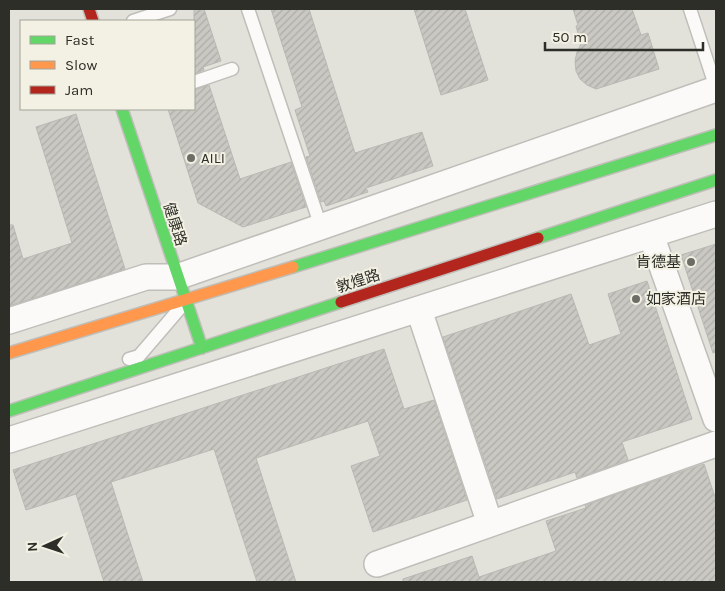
<svg xmlns="http://www.w3.org/2000/svg" width="725" height="591" viewBox="0 0 725 591" font-family="Karla,'Noto Sans SC',sans-serif">
<defs>
<pattern id="building-hatch" width="6" height="6" patternUnits="userSpaceOnUse" patternTransform="scale(1.25)"><rect width="6" height="6" fill="#c9c8c2"/><path d="M-1 1l2-2M0 6l6-6M5 7l2-2" fill="none" stroke="#adaca7"/></pattern>
</defs>
<rect width="100%" height="100%" fill="#e2e1da"/>
<path fill="url(#building-hatch)" stroke="#b9b9b4" d="M194,9h10l17,52 -18,6 1,3 -10,4z
M271,9h38l46,144 67,-21 11,34 -67,22 2,4 -42,14 -2,-5 -3,1 -15,-45 4,-1 -15,-46 7,-3z
M414,9h51l23,71 -47,15z
M573,9h59l9,26 7,-2 11,36 -63,20 -9,-4 -7,-6 -4,-8 -1,-10 2,-9 4,-8 -5,-18 2,-1z
M209,85l31,94 51,-17 15,45 -63,20 -45,-24 -30,-94h26v-19z
M76,114l49,155 -116,37v-81h4l10,34 49,-16 -36,-116z
M716,244v108l-3,1 -32,-98z
M647,281l45,138 -70,23 6,18 -51,18 -2,-6 -78,27 -54,-162 128,-43 18,51 32,-11 -13,-40z
M384,349l20,60 30,-9 33,100 -94,32 -22,-66 29,-10 -12,-35 -112,37 40,124h-39l-43,-133 -103,33 32,100h-39l-28,-88 -50,16 -13,-40z
M704,464l12,36v82h-313v-3l69,-23 7,21 77,-26 -10,-30 40,-13 -1,-3z"/>
<g fill="none" stroke-linecap="round" stroke-linejoin="round">
<defs>
<path id="lane" d="M248,9l73,218
M690,9l26,79
M133,21l37,-12
M194,82l38,-13
M129,359l10,-3 42,-49"/>
<path id="street" d="M651,235l65,184
M419,310l71,214
M9,321l137,-44h31l539,-188
M9,440l707,-226
M377,564l339,-120"/>
<path id="fast" d="M122,109l80,239
M538,238l178,-58
M293,267l423,-132
M9,411l332,-109"/>
<path id="slow" d="M9,353l284,-86"/>
<path id="jam" d="M89,9l4,12
M341,302l197,-64"/>
</defs>
<use href="#lane" stroke="#bfbeb9" stroke-width="15"/>
<use href="#street" stroke="#bfbeb9" stroke-width="28"/>
<use href="#fast" stroke="#bfbeb9" stroke-width="14"/>
<use href="#slow" stroke="#bfbeb9" stroke-width="14"/>
<use href="#jam" stroke="#bfbeb9" stroke-width="14"/>
<use href="#lane" stroke="#fbfaf9" stroke-width="12"/>
<use href="#street" stroke="#fbfaf9" stroke-width="25"/>
<use href="#fast" stroke="#63d668" stroke-width="11"/>
<use href="#slow" stroke="#ff974d" stroke-width="11"/>
<use href="#jam" stroke="#b3261e" stroke-width="11"/>
</g>
<g fill="#6d6d66" stroke="#f2f1e3" stroke-width="2">
<circle cx="191" cy="158" r="5"/>
<circle cx="691" cy="262" r="5"/>
<circle cx="636" cy="299" r="5"/>
</g>
<g text-anchor="middle" stroke-width="4" stroke-linejoin="round" paint-order="stroke">
<g font-size="15" fill="#2e2e28" stroke="#f2f1e3" text-anchor="start">
<text x="201" y="163">AILI</text>
<text x="681" y="267" text-anchor="end">肯德基</text>
<text x="646" y="304">如家酒店</text>
</g>
<g font-size="15" fill="#2e2e28" stroke="#f2f1e3">
<text transform="translate(175 224) rotate(72)" y="5">健康路</text>
<text transform="translate(358 281) rotate(-18)" y="5">敦煌路</text>
</g>
</g>
<rect width="725" height="591" fill="none" stroke="#2e2e28" stroke-width="20"/>
<rect x="20" y="20" width="175" height="90" fill="#f2f1e3" stroke="#a4a398"/>
<rect x="30" y="36" width="25" height="8" fill="#63d668" stroke="#a4a398"/>
<text x="65" y="45" font-size="15" fill="#2e2e28">Fast</text>
<rect x="30" y="61" width="25" height="8" fill="#ff974d" stroke="#a4a398"/>
<text x="65" y="70" font-size="15" fill="#2e2e28">Slow</text>
<rect x="30" y="86" width="25" height="8" fill="#b3261e" stroke="#a4a398"/>
<text x="65" y="95" font-size="15" fill="#2e2e28">Jam</text>
<g transform="translate(45 546) rotate(267)" stroke="#f2f1e3" stroke-width="4" paint-order="stroke">
<path d="M0-4L9 19L0 12L-9 19Z" fill="#2e2e28"/>
<text y="-8" font-size="14" font-weight="bold" text-anchor="middle" fill="#2e2e28">N</text>
</g>
<path d="M545 42v8h158v-8" fill="none" stroke="#2e2e28" stroke-width="2.5"/>
<text x="552" y="42" font-size="15" fill="#2e2e28" stroke="#f2f1e3" stroke-width="4" paint-order="stroke">50 m</text>
</svg>
